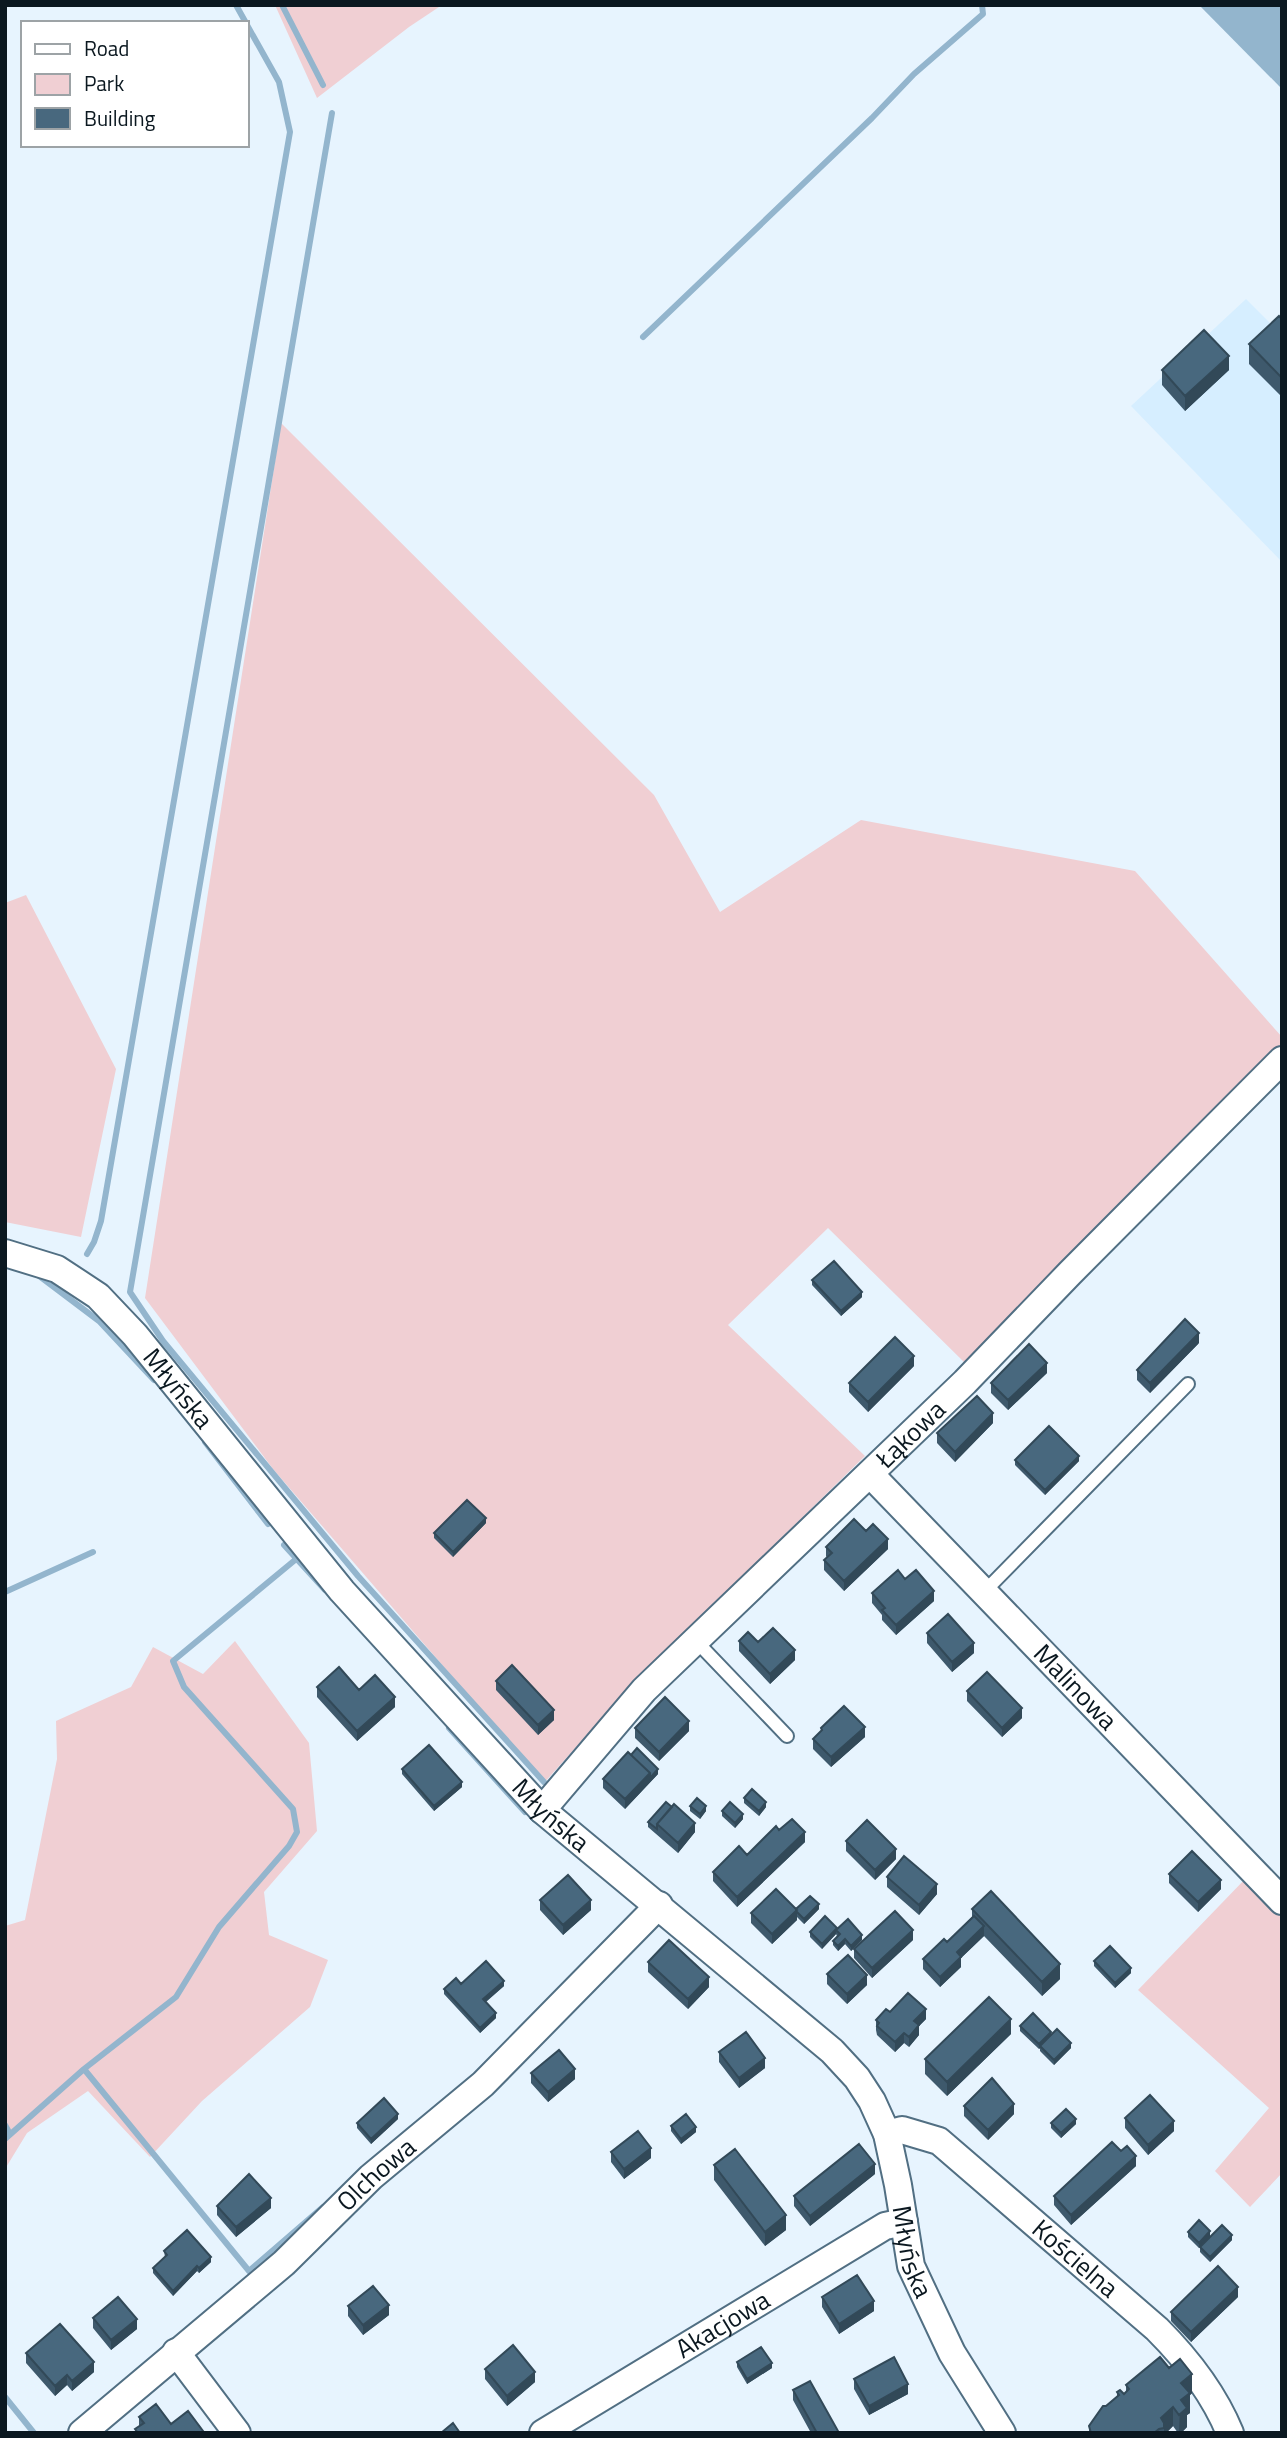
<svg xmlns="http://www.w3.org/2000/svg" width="1287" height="2438" viewBox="0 0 1287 2438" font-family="'Titillium Web',sans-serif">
<rect width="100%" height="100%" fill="#e7f4fe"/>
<path fill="#d6eeff" d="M1246,299l36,36v227l-151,-156z"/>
<path fill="#f0cfd3" d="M275,5h167l-33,22 -92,71z
M281,423l373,372 66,117 141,-92 274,51 147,166v6l-317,320 -137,-135 -100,97 137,131 -232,227 -89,100 -271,-314 -128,-171z
M26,895l90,174 -35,168 -76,-15v-319z
M235,1641l74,102 8,88 -53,61 5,43 59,25 -18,47 -108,94 -52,56 -62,-66 -61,42 -22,36v-243l20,-6 32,-161 -1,-38 75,-34 22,-40 50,27z
M1247,1877l35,36v260l-32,34 -35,-36 54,-63 -131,-118z"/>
<path fill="#93b5cd" d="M1199,5h83v84z"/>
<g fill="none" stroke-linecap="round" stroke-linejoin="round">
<path stroke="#93b5cd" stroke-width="6" d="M236,5l10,18
M282,5l41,80
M332,113l-202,1179 33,49 195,235 186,206
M643,337l229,-219 42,-44 69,-60 -1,-9
M87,1254l7,-12 7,-21 189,-1089 -11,-50 -32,-57
M38,1275l61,46 55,59
M205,1442l63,82
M284,1545l41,45
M5,1592l88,-40
M449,1728l76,84
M84,2069l165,202 74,-64
M5,2125l5,9
M5,2139l79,-70 92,-72 43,-70 70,-81 8,-14 -4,-23 -109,-122 -11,-26 122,-101
M5,2397l29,36"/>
<defs>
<path id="lane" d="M984,1592l204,-208
M696,1641l91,95"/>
<g id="street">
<path id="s1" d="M5,1253l52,16 41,27 37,39 207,256 200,219 290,241 25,27 15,23 15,33 11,51 13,81 41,87 50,80"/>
<path id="s2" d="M870,1474l412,427"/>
<path id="s3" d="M542,1810l102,-120 321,-308 105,-109 212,-213"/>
<path id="s4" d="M887,2134l15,-4 37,11 218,188c30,30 57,65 73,104"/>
<path d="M176,2352l61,81"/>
<path id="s5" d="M82,2433l202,-170 87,-86 112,-93 176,-179"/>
<path id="s6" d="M543,2433l342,-207 19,-4"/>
</g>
</defs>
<use href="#lane" stroke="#516f83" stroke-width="16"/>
<use href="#street" stroke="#516f83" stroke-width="30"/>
<use href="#lane" stroke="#fff" stroke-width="12"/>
<use href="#street" stroke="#fff" stroke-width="26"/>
</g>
<path fill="#3e596c" d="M1282,319v78l-33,-33v-20z
M1162,370h67l-44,41 -23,-26z
M812,1280l50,17 -21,19 -29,-31z
M1199,1343l-49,50 -13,-13v-10z
M914,1366l-46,46 -19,-20v-9z
M1047,1373l-39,37 -17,-17v-10z
M993,1423l-38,39 -18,-19v-10z
M1015,1460l64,1 -34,34 -30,-30z
M486,1523l-33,34 -19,-19v-5z
M866,1531l22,18 -44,42 -20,-21v-10l3,-2 -1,-2v-9z
M905,1579l29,22 -38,34 -14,-15v-5l-10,-12v-10z
M927,1633l47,20 -22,19 -25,-29z
M739,1641l19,1 37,18 -25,24 -31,-33z
M496,1681l58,39 -16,15 -42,-45z
M317,1687l42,3 36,17 -38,34 -40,-44z
M967,1691l55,27 -20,19 -35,-36z
M635,1728l54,3 -30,30 -24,-23z
M821,1728l44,9 -34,30 -18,-18v-10l8,-8z
M402,1769l60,18 -28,24 -32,-37z
M658,1774l-33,35 -22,-21v-9z
M744,1798l22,9 -7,9 -15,-13z
M690,1806l16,5 -6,8 -10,-8z
M722,1811l21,8 -8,9 -13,-12z
M648,1822l47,10 -17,21 -30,-26z
M779,1830l26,12 -68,65 -24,-26v-9l34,-17z
M846,1841l50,18 -21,21 -29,-29z
M1169,1874l52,15 -23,23 -29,-29z
M887,1877l50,17 -18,21 -32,-28z
M540,1900l51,10 -28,25 -23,-25z
M796,1909h23l-15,15 -7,-7v3l-25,24 -21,-21v-10z
M972,1909l88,70 -18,17 -58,-60 -23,22v9l-21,20 -17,-18v-10l24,-17 25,-25z
M837,1928l25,12 -11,11 -6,-7 -7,7 -5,-6v-4l4,-5 -1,-2 -14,15 -12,-12v-5z
M913,1940l-41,38 -18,-20v-9z
M1094,1961l37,12 -16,15 -21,-22z
M648,1962l61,25 -21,22 -40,-37z
M827,1974l40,11 -20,19 -20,-20z
M461,1984l43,2 -18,16 10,16 -16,15 -36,-39v-5z
M890,2012l36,7 -7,7v9l-10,12 -5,-4 -9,9 -18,-17 -1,-5v-10z
M1020,2026l31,9 20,13 -17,17 -14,-14v-3l-1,1 -19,-18z
M1011,2034l-64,62 -22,-22v-15z
M719,2052l46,16 -26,20 -20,-26z
M531,2073l44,6 -27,23 -17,-19z
M964,2106l50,8 -26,26 -24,-24z
M1125,2118l49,13 -26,24 -23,-27z
M398,2119l-27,25 -14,-16v-5z
M1051,2123l25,1 -15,14 -10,-10z
M671,2126l25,6 -15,12 -10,-13z
M1121,2151l15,15 -65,59 -17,-20v-9z
M611,2152l40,6 -27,21 -13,-17z
M714,2165l72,65 -21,16 -51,-66z
M875,2174l-65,52 -16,-20v-10z
M217,2206l54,2 -35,29 -19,-22z
M1188,2232l44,8 -22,22 -10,-10v-5l-1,1 -11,-11z
M164,2251l47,11 -12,11 -2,-2 -24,25 -20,-23v-5l12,-11z
M822,2297l52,14 -35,23 -17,-27z
M1238,2297l-47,45 -20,-21v-9z
M348,2306l41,9 -26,20 -15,-19z
M93,2318l44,11 -26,21 -18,-22z
M26,2353l68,19 -22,19 -5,-6 -12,11 -29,-33z
M737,2362l35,6 -25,16 -10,-17z
M485,2369l50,13 -28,24 -22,-27z
M854,2379l54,15 -39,21 -15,-26z
M1126,2385l66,8 -2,2v18l-3,2v12l-6,6h-3l-5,-7 -7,7h-77v-7l17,-20 11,-10v-4l7,2 2,-2z
M793,2390l45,43h-27l-18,-33z
M139,2417l32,7 32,9h-68v-4l4,-3z"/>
<path fill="#324958" d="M1229,356v14l-44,41v-15z
M862,1292v5l-21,19v-5z
M1199,1333v10l-49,50v-10z
M914,1356v10l-46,46v-10z
M1047,1363v10l-39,37v-10z
M993,1413v10l-38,39v-10z
M1079,1456v5l-34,34v-5z
M486,1518v5l-33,34v-5z
M888,1539v10l-44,42v-10z
M934,1591v10l-38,34v-10z
M974,1643v10l-22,19v-10z
M795,1650v10l-25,24v-10z
M395,1697v10l-38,34v-10z
M1022,1708v10l-20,19v-9z
M554,1710v10l-16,15v-10z
M689,1721v10l-30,30v-9z
M865,1727v10l-34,30v-10z
M658,1769v5l-33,35v-10l25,-26z
M462,1782v5l-28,24v-5z
M766,1802v5l-7,9v-5z
M706,1806v5l-6,8v-5z
M743,1814v5l-8,9v-5z
M695,1823v9l-17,21v-10z
M805,1832v10l-68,65v-10z
M896,1849v10l-21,21v-10z
M1221,1880v9l-23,23v-10z
M937,1884v10l-18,21v-10z
M591,1900v10l-28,25v-10z
M819,1904v5l-15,15v-5z
M797,1910v10l-25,24v-10z
M984,1926v10l-23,22v9l-21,20v-10l17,-25z
M837,1928l-1,6 -14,15v-5z
M913,1930v10l-41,38v-10z
M862,1935v5l-11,11v-5z
M845,1939v5l-7,7v-5z
M1060,1964v15l-18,17v-14z
M1131,1968v5l-16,15v-5z
M867,1975v10l-20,19v-10z
M709,1977v10l-21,22v-10z
M504,1981v5l-21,18v-5z
M926,2009v10l-7,7v9l-10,12v-10l5,-16z
M496,2013v5l-16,15v-5z
M1011,2019v15l-64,62v-14z
M1051,2032v5l-12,12v-5z
M904,2033v10l-9,9v-10z
M1071,2043v5l-17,17v-5z
M765,2058v10l-26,20v-10z
M575,2069v10l-27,23v-10z
M1014,2104v10l-26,26v-10z
M398,2114v5l-27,25v-5z
M1076,2119v5l-15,14v-5z
M1174,2121v10l-26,24v-10z
M696,2127v5l-15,12v-5z
M651,2148v10l-27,21v-10z
M1136,2156v10l-65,59v-10z
M875,2164v10l-65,52v-10z
M271,2198v10l-35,29v-10z
M786,2215v15l-21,16v-14z
M1210,2231v5l-11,12v-5z
M1232,2235v5l-22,22v-5z
M211,2257v5l-12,11v-5z
M197,2266v5l-24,25v-5z
M1238,2287v10l-47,45v-10z
M874,2301v10l-35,23v-10z
M389,2305v10l-26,20v-10z
M137,2319v10l-26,21v-10z
M94,2362v10l-22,19v-10z
M772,2363v5l-25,16v-5z
M535,2372v10l-28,24v-10z
M1192,2374v19l-2,2v18l-3,2v12l-6,6h-2l2,-50z
M67,2375v10l-12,11v-10z
M908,2384v10l-39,21v-9z
M1173,2407v19l-7,7h-2v-5l-3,-10z"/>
<path fill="#48687e" stroke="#324958" stroke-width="2" d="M1279,316l3,3v59l-33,-34z
M1204,330l25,26 -44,40 -23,-26z
M834,1261l28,31 -21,19 -29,-31z
M1185,1319l14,14 -49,50 -13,-13z
M895,1337l19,19 -46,46 -19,-19z
M1029,1344l18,19 -39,37 -17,-17z
M977,1396l16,17 -38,39 -18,-19z
M1049,1426l30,30 -34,34 -30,-30z
M467,1500l19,18 -33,34 -19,-19z
M854,1519l12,12 7,-7 15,15 -44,42 -20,-21 8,-7 -6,-6z
M898,1570l7,9 11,-9 18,21 -38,34 -14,-15 3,-2 -13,-15z
M948,1614l26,29 -22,19 -25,-29z
M773,1628l22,22 -25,24 -31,-33 9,-9 10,10z
M512,1665l42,45 -16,15 -42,-44z
M339,1667l20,23 16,-15 20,22 -38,34 -40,-44z
M987,1672l35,36 -20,20 -35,-37z
M665,1697l24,24 -30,31 -24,-24z
M844,1706l21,21 -34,30 -18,-18 9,-9 -1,-2z
M429,1745l33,37 -28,24 -32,-37z
M637,1748l21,21 -8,9v-5l-19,-18z
M628,1752l22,21 -25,26 -22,-20z
M752,1789l14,13 -7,9 -15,-13z
M697,1798l9,8 -6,8 -10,-8z
M666,1802l6,5 -15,17v5l-9,-7z
M730,1802l13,12 -8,9 -13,-12z
M674,1804l21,19 -17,20 -21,-19z
M792,1819l13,13 -68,65 -24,-25 26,-26 8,9 29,-29 3,4z
M867,1820l29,29 -21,21 -29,-29z
M1192,1851l29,29 -23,22 -29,-28z
M904,1856l33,28 -18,21 -32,-28z
M568,1875l23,25 -28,25 -23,-25z
M776,1889l21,21 -25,24 -21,-21z
M991,1891l69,73 -18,18 -70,-73z
M810,1896l9,8 -15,15 -8,-8v-2z
M895,1911l18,19 -41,38 -18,-19z
M825,1916l12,12 -15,16 -12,-12z
M974,1916l10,10 -27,26 4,5 -21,20 -17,-18 21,-20 3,3z
M848,1919l14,16 -11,11 -6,-7 -7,7 -5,-5 7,-7 -4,-4z
M669,1940l40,37 -21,22 -40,-37z
M1110,1946l21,22 -16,15 -21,-22z
M848,1955l19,20 -20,19 -20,-20z
M486,1961l18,20 -21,18 13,14 -16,15 -36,-39 12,-11 5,6z
M908,1993l18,16 -12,12 5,4 -10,12 -5,-4 -9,9 -18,-16 2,-3 -3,-3 10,-11 4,3z
M989,1997l22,22 -64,63 -22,-23z
M1033,2013l18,19 -12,12 -19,-18z
M1057,2029l14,14 -17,17 -14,-14z
M746,2032l19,26 -26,20 -20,-26z
M559,2050l16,19 -27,23 -17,-19z
M992,2078l22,26 -26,26 -24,-24z
M1150,2095l24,26 -26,24 -23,-27z
M384,2098l14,16 -27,25 -14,-16z
M1066,2109l10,10 -15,14 -10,-10z
M686,2114l10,13 -15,12 -10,-13z
M638,2131l13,17 -27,21 -13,-17z
M1112,2142l9,9 6,-5 9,10 -65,59 -17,-19z
M859,2144l16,20 -65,52 -16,-20z
M735,2149l51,66 -21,17 -51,-67z
M249,2174l22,24 -35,29 -19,-21z
M1199,2220l11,11 -11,12 -11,-11z
M1222,2225l10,10 -22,22 -10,-10z
M187,2230l24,27 -12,11 -2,-2 -24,25 -20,-23 14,-13 -3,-4z
M1218,2266l20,21 -47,45 -20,-20z
M857,2275l17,26 -35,23 -17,-27z
M373,2286l16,19 -26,20 -15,-19z
M118,2297l19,22 -26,21 -18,-22z
M60,2324l34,38 -22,19 -5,-6 -12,11 -29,-33z
M513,2345l22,27 -28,24 -22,-27z
M761,2347l11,16 -25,16 -10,-17z
M894,2357l14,27 -39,22 -15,-27z
M1160,2357l9,11 11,-9 12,15 -11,9 9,10 -9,7 6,8 -8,7 -6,-8 -12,11 3,5v5l-5,1 -5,4h-63l-2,-7 14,-20h3l13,-11 -2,-3 3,-2 4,4 5,-5 -3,-4z
M810,2381l28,50 -2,2h-19l-24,-43z
M156,2404l15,20 17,-13 15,20 -3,2h-62l-3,-4 9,-6 -5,-6z
M453,2423l7,10h-19z"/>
<g text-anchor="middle" stroke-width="5" stroke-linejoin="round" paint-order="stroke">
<g font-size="26" fill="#0b1820" stroke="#fff">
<text dy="9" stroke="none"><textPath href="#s1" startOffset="226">Młyńska</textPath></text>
<text dy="9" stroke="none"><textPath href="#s3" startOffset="527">Łąkowa</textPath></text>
<text dy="9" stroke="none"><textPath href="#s2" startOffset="296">Malinowa</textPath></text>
<text dy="9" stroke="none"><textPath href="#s1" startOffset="793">Młyńska</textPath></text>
<text dy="9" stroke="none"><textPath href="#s5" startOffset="392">Olchowa</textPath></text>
<text dy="9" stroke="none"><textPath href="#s1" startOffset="1381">Młyńska</textPath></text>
<text dy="9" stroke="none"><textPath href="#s4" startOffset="234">Kościelna</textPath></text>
<text dy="9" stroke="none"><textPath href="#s6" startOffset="210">Akacjowa</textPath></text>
</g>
</g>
<rect width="1287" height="2438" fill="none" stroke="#0b1820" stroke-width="14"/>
<rect x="21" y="21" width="228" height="126" fill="#ffffff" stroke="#9da3a6" stroke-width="2"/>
<rect x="35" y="44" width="35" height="10" fill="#ffffff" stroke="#9da3a6" stroke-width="2"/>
<text x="84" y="56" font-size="21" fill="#0b1820">Road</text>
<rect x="35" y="74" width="35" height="21" fill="#f0cfd3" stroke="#9da3a6" stroke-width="2"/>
<text x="84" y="91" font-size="21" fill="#0b1820">Park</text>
<rect x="35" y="108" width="35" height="21" fill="#48687e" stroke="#9da3a6" stroke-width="2"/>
<text x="84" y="126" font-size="21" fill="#0b1820">Building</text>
</svg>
